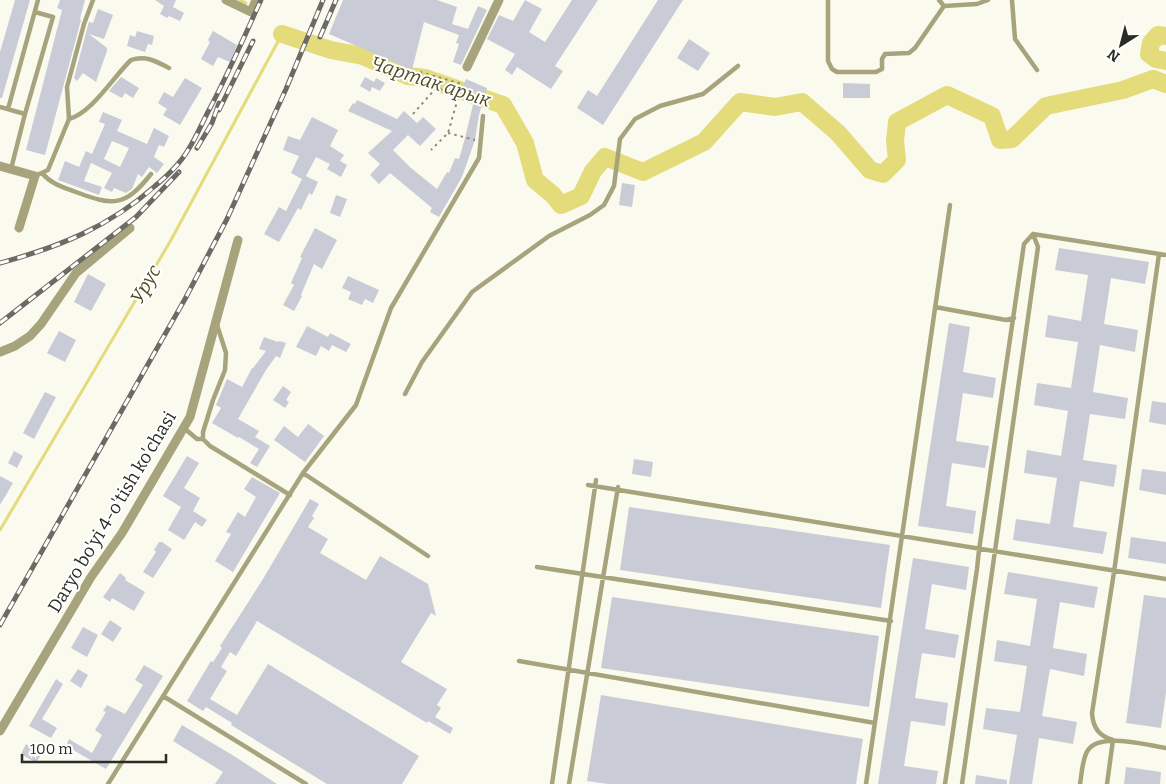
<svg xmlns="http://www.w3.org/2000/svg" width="1166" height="784" viewBox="0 0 1166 784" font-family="Bitter,serif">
<rect width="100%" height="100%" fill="#fbfaee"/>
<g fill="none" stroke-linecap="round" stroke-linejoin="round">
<path stroke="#e4db7b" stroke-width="3" d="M240,0l6,3
M0,530l171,-290 111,-206 -5,-3"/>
<path stroke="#e4db7b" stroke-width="18" d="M282,34l49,16 32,6 45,20 17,2 78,27 22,38 10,37 18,15 8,10 20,-9 12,-25 12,-14 38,15 61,-30 36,-40 35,5 27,-5 36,31 32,37 13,4 14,-14 -2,-19 2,-19 50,-27 45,21 8,24 12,-1 34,-33 77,-16 30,-11 13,5
M1166,36l-8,-1 -7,8 -2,11 7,5 10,2"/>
</g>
<path fill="#c9ccd7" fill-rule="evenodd" d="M15,0h15l-28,98h-2v-46z
M60,0h25l-5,19 1,1 -36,135 -19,-5 36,-140 -5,-2z
M155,0h21l-3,7 11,6 -4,8 -11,-5 -2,2 -7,-4 4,-8z
M343,0h94l20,7 -5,17 16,5 10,-23 9,4 -26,55 -8,-3 6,-18 -3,-1 3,-8 -35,-13 -12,48 -83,-36z
M525,0l17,9 -13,23 16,10 27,-42h26l-43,66 8,5 -12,18 -34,-22 -5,8 -7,-5 10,-16 -28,-15 12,-24 14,6z
M658,0h25l-80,125 -26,-17 11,-18 9,6z
M98,9l15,6 -9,24 -15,-5 18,14v3l-11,31 -13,-9 -6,8 -3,-3 14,-53 1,-3 4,1z
M137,31l17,5 -2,9 -4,-1 -3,8 -18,-6 3,-11 5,2z
M213,31l24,14 -7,17 -12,-5 -5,9 -12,-7 9,-17 -2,-2z
M689,39l21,14 -12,18 -21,-13z
M121,77l18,11 -6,10 -8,-5 -3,5 -13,-7z
M365,77l9,5 2,-4 9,5 -5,8 -8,-4 -2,5 -10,-6z
M185,78l17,10 -22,37 -17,-10 4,-6 -9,-6 6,-11 9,5z
M466,79l21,9 -8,27 -4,25 -13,37 -23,40 -9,-5 2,-4 -42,-35 -11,11 -9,-9 10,-11 -12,-11 24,-22 -44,-20 5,-8 2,1 2,-4 40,19 7,-8 13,12 6,-6 13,12 -16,17 -12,-11 -15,15 18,18 26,21 10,-17 2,1 6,-15 4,1 6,-21 11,-46 -13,-6z
M843,83l27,1v14h-27z
M103,112l19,8 -5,11 30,13 7,-16 15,8 -5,11 -5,-2 -5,12 10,7 -7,9 -8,-6 -7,10 -4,-3 -6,15 -6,4 -12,-5 -2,4 -8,-4 8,-15 -21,-10 -7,18 18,6 -3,8 -41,-15 7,-19 14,6 7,-16 6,3 13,-30 -6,-2zM112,141l17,7 -9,19 -16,-8z
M312,117l26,13 -8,16 14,9 -4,6 7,4 -6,12 -14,-8 3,-5 -14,-7 -10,19 12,6 -6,13 -3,-2 -8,17 -3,-2 -19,34 -15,-8 15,-27 7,4 16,-32 -11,-6 8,-17 -16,-6 5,-14 12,4z
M622,183l13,2 -3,22 -13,-2z
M336,195l11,4 -7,18 -10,-4z
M315,228l22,12 -15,29 -8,-5 -13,31 1,1 -8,15 -11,-6 11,-20 -3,-2 11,-25 -2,-1z
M1059,248l90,14 -4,22 -34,-6 -7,46 34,6 -3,22 -35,-7 -7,47 35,6 -3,21 -35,-5 -7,46 34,5 -3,22 -34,-6 -7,46 34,5 -4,22 -90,-14 3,-21 34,5 7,-46 -33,-5 3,-23 34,6 7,-45 -34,-6 3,-22 34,5 7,-46 -33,-5 3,-22 33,6 7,-46 -33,-5z
M88,274l18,10 -15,27 -17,-9z
M348,276l31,14 -6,13 -8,-4 -3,6 -14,-6 3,-7 -9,-4z
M949,323l21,4 -7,45 33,6 -3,20 -30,-5 -7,48 33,5 -4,22 -33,-5 -6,43 30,5 -3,23 -55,-8z
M307,326l21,11 2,-4 21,11 -5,8 -14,-7 -3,6 -8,-5 -5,10 -20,-9z
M59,331l17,9 -11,22 -18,-9z
M264,337l14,5 1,-1 7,2 -6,15 -4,-2 -10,14 -28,49 21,12 -4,6 15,9 -13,21 -7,-4 9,-14 -20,-12 -1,1 -26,-15 9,-15 -5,-3 11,-26 15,8 10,-19h1l13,-17 -7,-2z
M283,386l8,6 -5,8 3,2 -4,6 -12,-8z
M45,392l11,5 -22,42 -11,-6z
M1152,401l14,2v22l-17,-3z
M308,424l16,12 -19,26 -31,-22 10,-14 14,11z
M14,451l9,5 -6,12 -9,-5z
M187,456l12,7 -15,25 16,10 -7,13 14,9 -5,7 -7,-5 -11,18 -16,-10 13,-23 -18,-11z
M634,459l19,3 -2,15 -19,-3z
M1142,469l24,3v23l-27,-5z
M0,476l13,7 -13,22z
M252,477l28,16 -47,79 -18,-11 16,-27 -5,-2 12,-20 7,5 11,-20 -12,-8z
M310,499l9,5 -7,12 2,2 -6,9 20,12 -8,14 46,27 14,-24 48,28 8,32 -5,-3 -30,49 46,27 -10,16 4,3 -6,9 18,11 -3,6 -22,-13 -1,2 -170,-102 -21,35 -6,-4 -9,15 6,4 -17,28 27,16 31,-51 151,92 -17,28h-75l-96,-59 1,-2 -26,-16 -3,4 -16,-10 24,-40 2,1 9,-14 -2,-2 43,-67z
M629,507l261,38 -9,63 -261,-38z
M1131,537l35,5v22l-38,-6z
M159,542h3l10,7 -19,29 -10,-6 13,-20 -2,-2z
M913,558l56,9 -3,23 -34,-6 -7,45 34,6 -4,23 -33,-5 -7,45 33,5 -3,23 -34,-5 -7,45 34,5 -2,13h-58z
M1008,572l90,15 -4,21 -34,-6 -7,46 34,6 -3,22 -34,-7 -8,47 35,6 -4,22 -34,-6 -7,46h-23l8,-49 -34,-6 3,-21 34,4 7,-46 -33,-5 3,-21 33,6 7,-47 -33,-5z
M120,573l6,5 -1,2 20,12 -11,19 -22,-13 -2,4 -7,-5z
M1144,595l22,3v94l-5,36 -35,-5z
M612,597l267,39 -10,71 -268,-39z
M110,620l12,8 -9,14 -12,-8z
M83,627l15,8 -11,22 -16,-9z
M144,665l19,11 -57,93 -40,-23 3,-7 23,14 10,-18 -7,-5 11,-18 -3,-1 4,-6 18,9 18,-29 -8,-5z
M78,669l10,6 -7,13 -11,-7z
M56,679l7,5 -21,35 15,9 -6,10 -22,-12z
M601,695l262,44 -7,45h-248l-21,-3z
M182,725l52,31 43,28h-62l8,-12 -50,-31z
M26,744l16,9 -6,10 -15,-9z
M1126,767l35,5 -1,12h-36z
M976,775l31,5v4h-32z"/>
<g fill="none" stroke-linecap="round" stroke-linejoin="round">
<path stroke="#8a8a82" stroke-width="2" stroke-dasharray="2.5 4" stroke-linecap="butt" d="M420,72l42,12 -14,49 -17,17
M413,114l23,-26 23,7
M448,133l27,7"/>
<path stroke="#a7a47d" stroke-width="4.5" d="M828,0v61l4,8 5,3h39l6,-3v-10l3,-5 24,-1 6,-5 29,-42
M939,0l5,6 33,-2 11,-4
M1012,0l3,39 22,31
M0,107l25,7 -14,55
M8,109l30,-109
M25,114l28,-97 -18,-5
M69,119c23,-6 44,-42 62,-59 14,-5 25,1 38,8
M42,173c9,11 21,14 34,19 37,14 49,15 75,-18
M35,176l13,-6 21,-51 -2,-32 17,-63 9,-24
M1033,234l133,21
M935,307l71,13 8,-2
M217,325l9,28 -1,17 -12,30 -10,32v7l7,7 80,49
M405,394l17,-32 50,-70 77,-56 41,-21 14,-10 10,-19 6,-47 15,-20 25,-13 43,-12 35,-28
M184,428l13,11h6
M303,473l125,83
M588,485l578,94
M537,567l354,54
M519,661l356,62
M163,696l143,88
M108,784l195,-311 53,-68 35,-97 88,-150 4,-42
M552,784l44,-304
M569,784l49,-297
M866,784l84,-579
M945,784l32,-215 2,-19 45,-306 9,-10
M962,784l76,-537 -5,-13
M1080,784c2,-11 2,-25 8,-34 12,-18 59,-5 78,-2
M1107,784l6,-44c-14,-4 -20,-12 -21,-27l22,-141 45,-318"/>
<path stroke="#a7a47d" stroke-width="9" d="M226,0l25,12 5,-12
M467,67l32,-67
M0,166l35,10 -16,52
M0,352l15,-6 15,-10 11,-12 35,-51 54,-45
M0,731l91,-154 31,-44 68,-116 48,-177"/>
<defs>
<path id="rail" d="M320,37l16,-37
M219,110l34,-69
M197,148l15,-25 7,-20
M0,263c59,-16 109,-36 155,-77 12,-10 25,-22 33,-36 8,-12 14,-27 21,-40 19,-36 35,-73 52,-110
M0,323l136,-106 43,-45
M0,625l185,-326 42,-80 59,-130 37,-89"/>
</defs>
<use href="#rail" stroke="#6b6a64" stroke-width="5"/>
<use href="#rail" stroke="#fff" stroke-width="3" stroke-dasharray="9" stroke-linecap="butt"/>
</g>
<g text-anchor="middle" stroke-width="4" stroke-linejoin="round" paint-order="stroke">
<g font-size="18" fill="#2b2b27" stroke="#fff">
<text transform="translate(112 512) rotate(-59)" y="6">Daryo bo'yi 4-o'tish ko'chasi</text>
</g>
<g font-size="19" font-style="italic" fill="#4f4b22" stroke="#fff">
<text transform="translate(431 81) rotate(18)" y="7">Чартак арык</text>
<text transform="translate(145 284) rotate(-60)" y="7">Урус</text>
</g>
</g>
<g transform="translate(1121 45) rotate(216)" stroke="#ffffff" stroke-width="4" paint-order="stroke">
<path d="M0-4L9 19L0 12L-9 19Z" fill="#2b2b27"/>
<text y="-8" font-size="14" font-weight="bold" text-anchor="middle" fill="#2b2b27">N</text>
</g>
<path d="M22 754v8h144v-8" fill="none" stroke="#2b2b27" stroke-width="2.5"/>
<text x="30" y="754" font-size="15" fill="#2b2b27" stroke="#ffffff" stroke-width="4" paint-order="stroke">100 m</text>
</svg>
